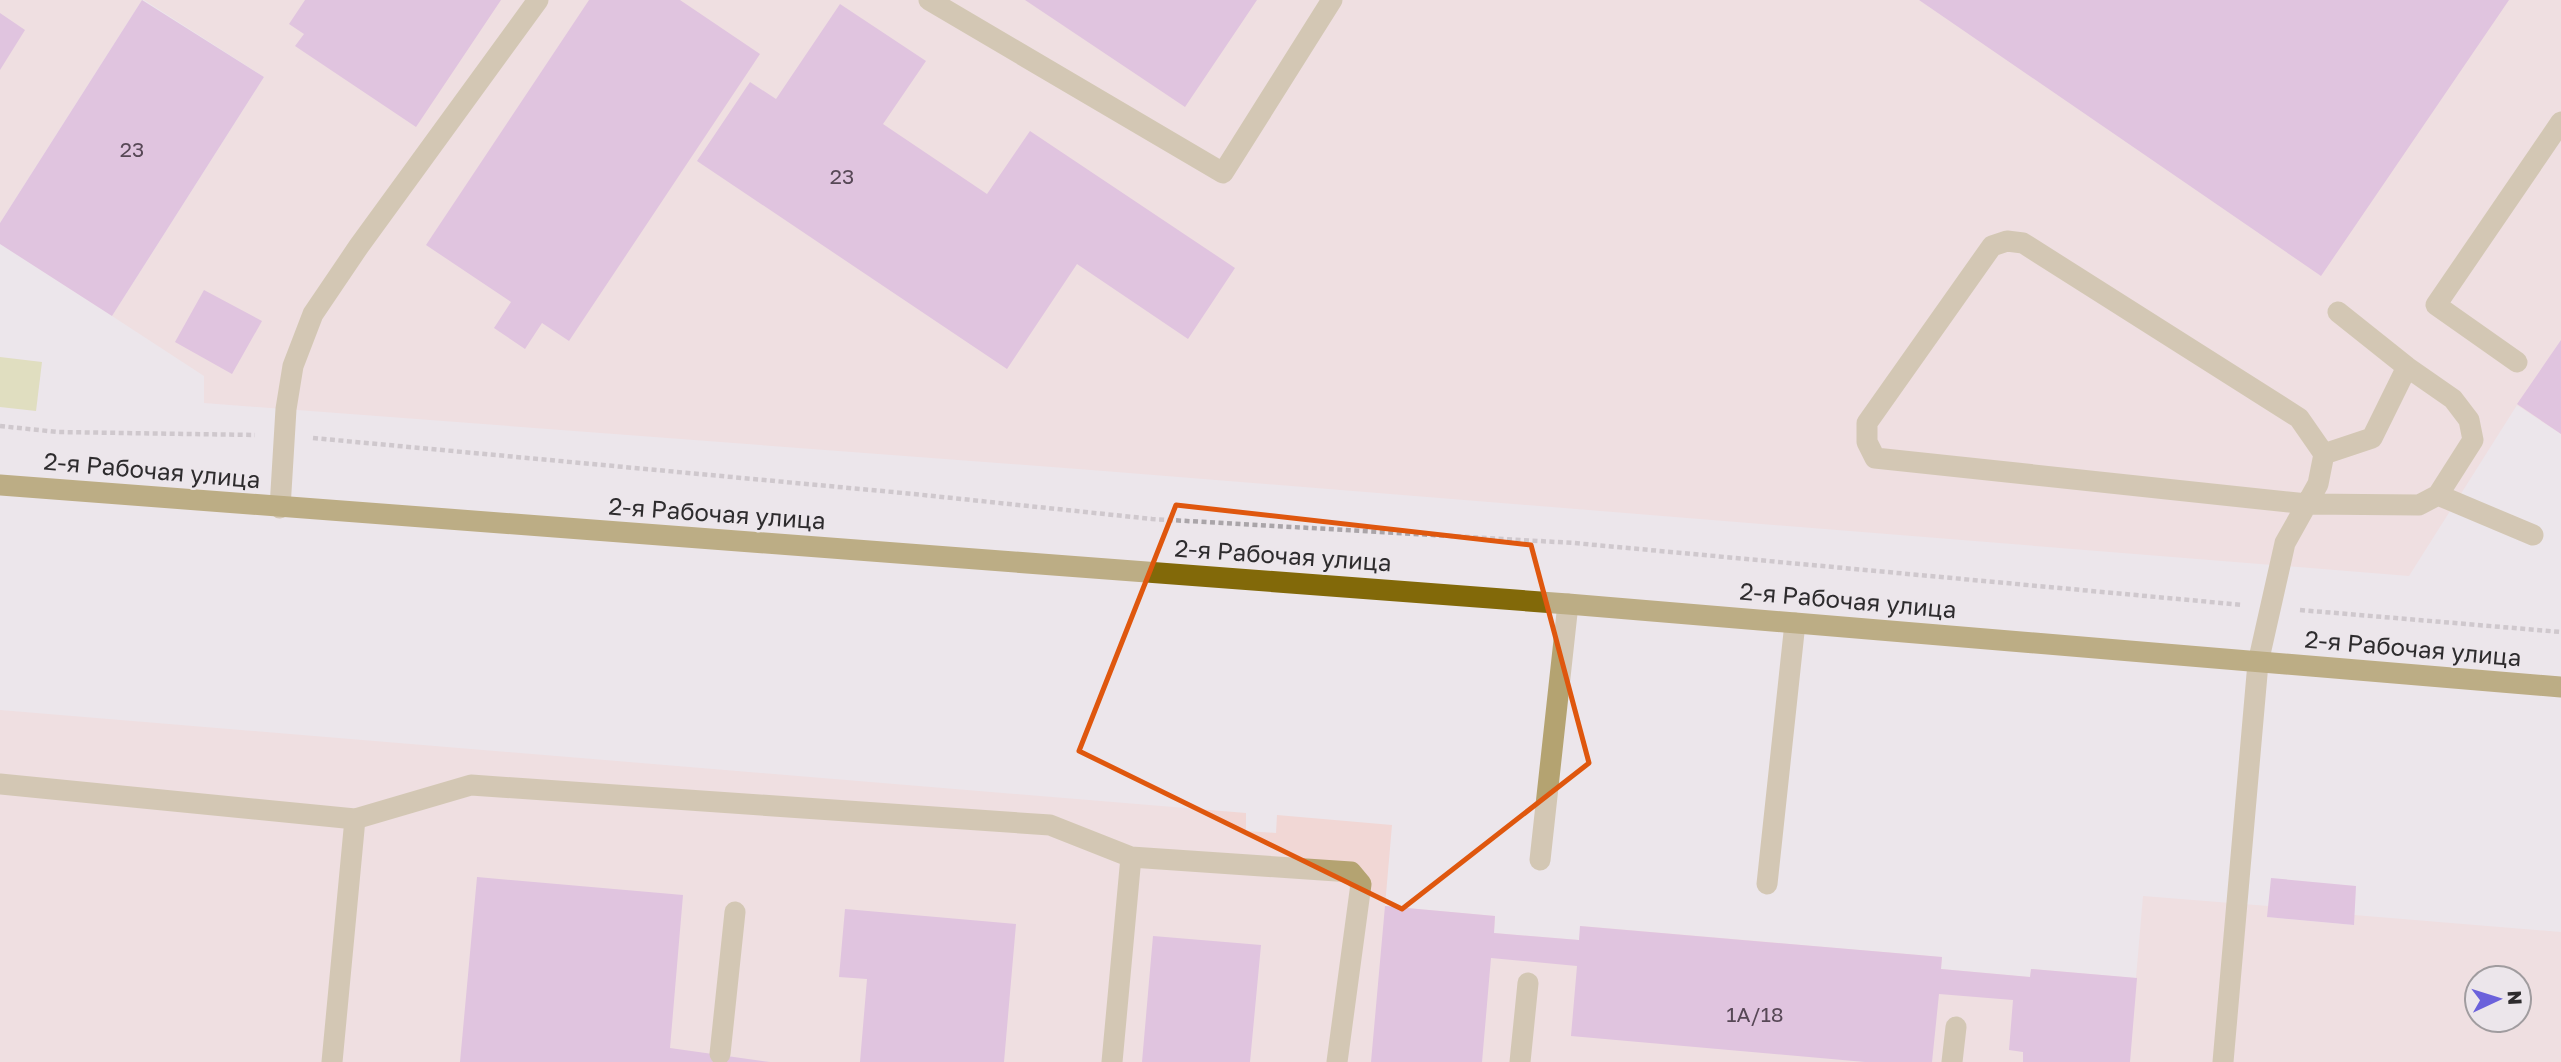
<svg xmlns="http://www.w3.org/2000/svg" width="2561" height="1062" viewBox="0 0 2561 1062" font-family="'Golos Text',sans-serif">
<rect width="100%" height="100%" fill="#ece6eb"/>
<path fill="#f1d7d5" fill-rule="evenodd" d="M0,0h142l-142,223z
M144,0h2417v434l-44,-29 -108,171 -1305,-105 -900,-68v-27l-92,-60 152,-239z
M0,710l1246,103v18l30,2 1,-18 115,10 -7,81 110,10 -1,17 85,7 2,-14 361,31 -1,12 89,8 1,-8 105,9 7,-82 125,10v11l85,8 1,-10 207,17v130h-2561zM2477,978h42v42h-42z"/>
<path fill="#d0d48d" d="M0,357l42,5 -6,49 -36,-4z"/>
<path fill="#d19bd0" d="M142,0l122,77 -152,239 -112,-72v-21z
M305,0h196l-85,127 -121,-81 9,-12 -15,-10z
M589,0h91l80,54 -191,287 -27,-18 -17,26 -31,-21 17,-26 -85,-57z
M1025,0h232l-72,107z
M1919,0h590l-188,276z
M840,4l86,57 -43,63 104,70 43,-63 205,137 -47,71 -111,-75 -70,105 -310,-208 53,-79 26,17z
M0,13l25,17 -25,40z
M204,290l58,31 -30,53 -57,-32z
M2561,340v94l-44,-30z
M477,877l206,18 -13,153 100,14h-310z
M2271,878l85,8 -2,39 -87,-8z
M1385,906l110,10 -1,17 85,7 1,-14 362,31 -1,12 89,8 1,-8 106,9 -7,84h-107v-10l-14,-2 4,-50 -74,-6 -7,68h-67l-294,-26 6,-70 -86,-8 -9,104h-111z
M845,909l171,15 -12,138h-144l7,-83 -28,-2z
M1153,936l108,9 -11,117h-108z"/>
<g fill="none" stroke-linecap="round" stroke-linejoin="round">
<path stroke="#aaa5a9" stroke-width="4.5" stroke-dasharray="5 3.5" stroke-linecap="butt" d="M0,426l58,6 197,3
M313,438l601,56 238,25 422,24 669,62
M2300,610l261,22"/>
<path stroke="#b4a371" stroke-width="21" d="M929,0l294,173 109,-173
M2517,362l-81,-57 125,-183
M2324,454l48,-16 35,-71
M2438,495l95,40
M280,508l6,-99 7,-43 20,-52 46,-68 179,-246
M0,784l355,35 116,-34 579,40 81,32 220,15 10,12 -24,178
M1540,860l28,-256
M1767,884l28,-261
M720,1054l15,-142
M332,1062l23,-243
M1112,1062l19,-205
M1520,1062l8,-79
M1952,1062l4,-35
M2223,1062l35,-399 27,-120 33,-59 6,-30 -25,-36 -276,-175 -16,-2 -15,5 -125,177v19l8,16 432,46 112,1 19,-10 35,-55 -4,-20 -16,-21 -46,-32 -69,-55"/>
<path stroke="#826909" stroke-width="21" d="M0,485l1568,119 993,83"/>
</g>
<path d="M0 0H2561V1062H0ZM1176,505l355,40 58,218 -187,146 -323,-158z" fill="#ece6eb" fill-opacity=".55" fill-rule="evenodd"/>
<path fill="none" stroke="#df570e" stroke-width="5" stroke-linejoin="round" d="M1176,505l355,40 58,218 -187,146 -323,-158z"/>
<g text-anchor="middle" stroke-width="5" stroke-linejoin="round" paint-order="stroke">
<g font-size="21" fill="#574856">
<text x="132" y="157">23</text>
<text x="842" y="184">23</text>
<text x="1755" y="1022">1А/18</text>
</g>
<g font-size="24" fill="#2e2c2e" stroke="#ece6eb">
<text transform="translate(152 471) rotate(5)" y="8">2-я Рабочая улица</text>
<text transform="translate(717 514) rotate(4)" y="8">2-я Рабочая улица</text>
<text transform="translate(1283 556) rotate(4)" y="8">2-я Рабочая улица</text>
<text transform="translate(1848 601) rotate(5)" y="8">2-я Рабочая улица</text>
<text transform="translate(2413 649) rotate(5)" y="8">2-я Рабочая улица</text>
</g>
</g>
<g transform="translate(2498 999) rotate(86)"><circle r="33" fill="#ece6eb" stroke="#a09c9f" stroke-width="2"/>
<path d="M0-5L12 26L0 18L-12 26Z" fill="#6b61db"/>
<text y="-10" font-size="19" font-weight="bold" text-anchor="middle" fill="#2e2c2e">N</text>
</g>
</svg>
